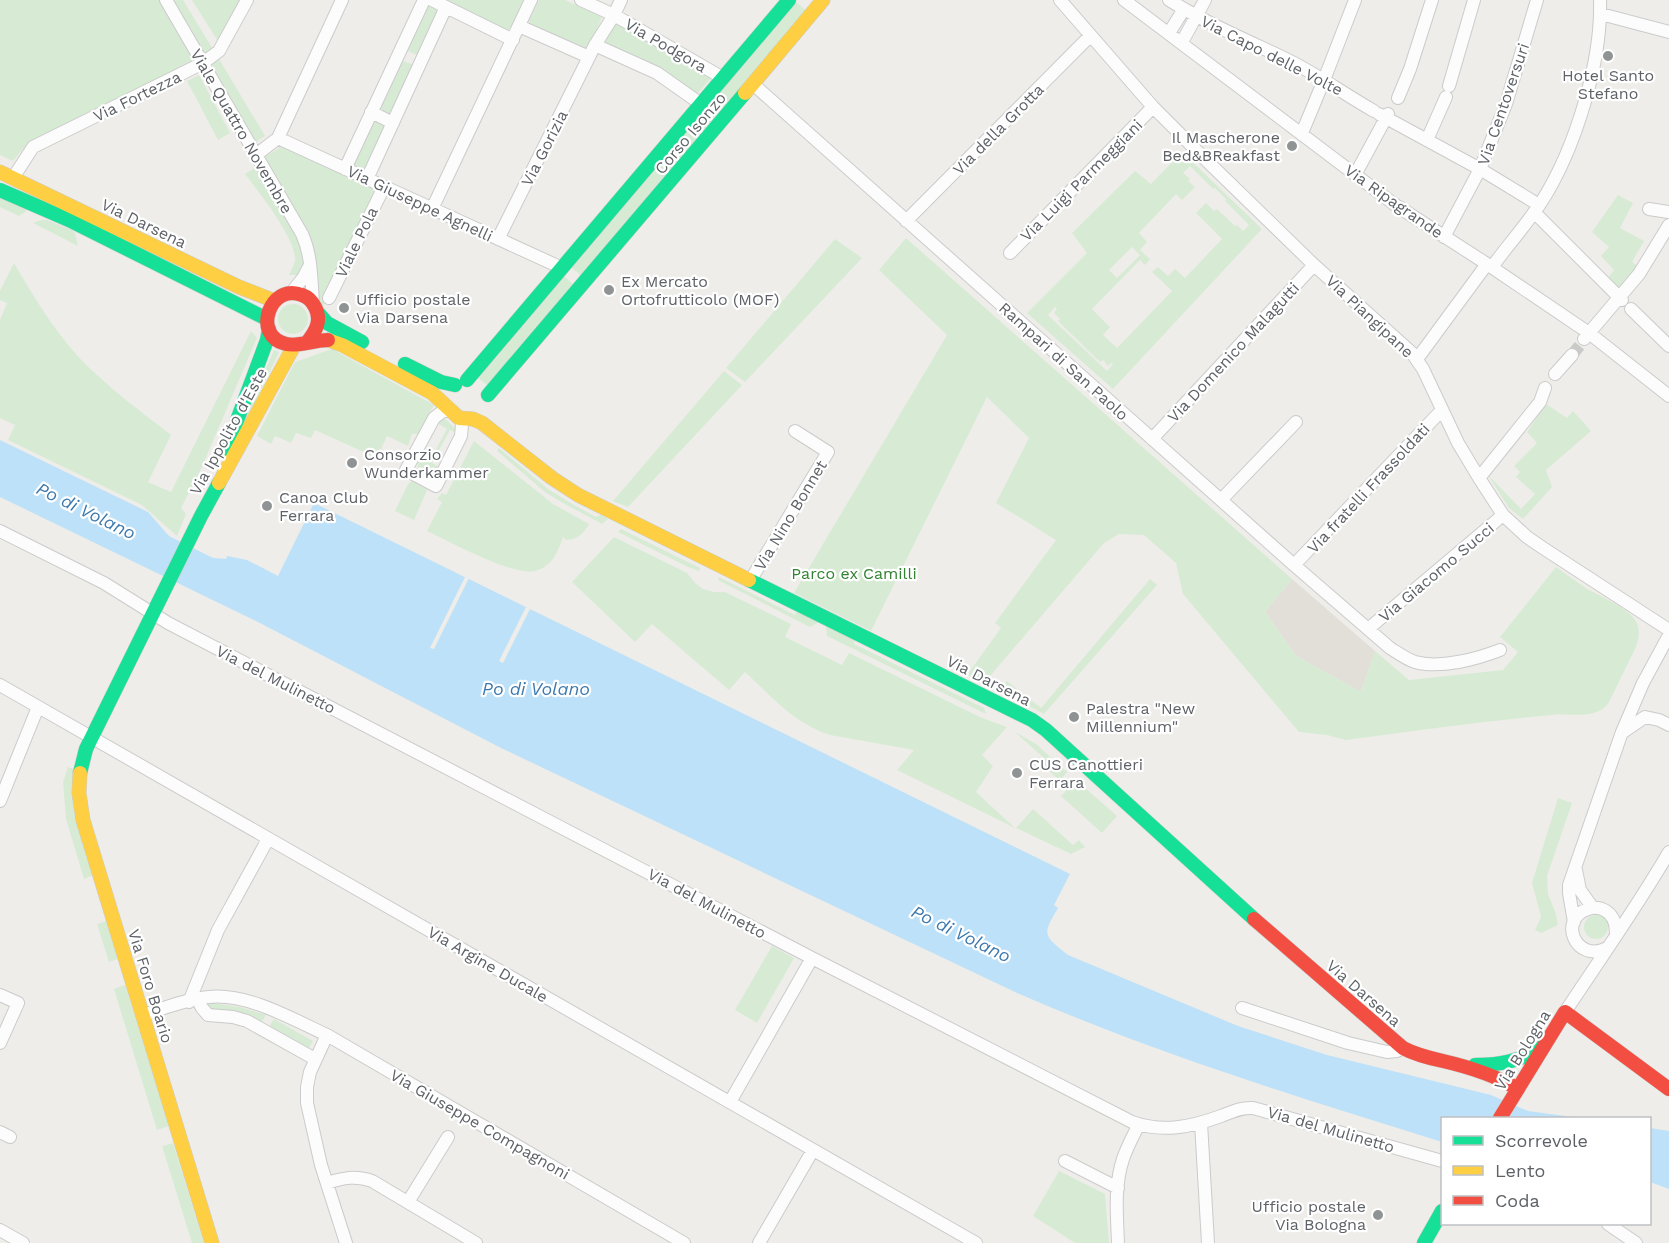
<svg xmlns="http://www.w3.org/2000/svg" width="1669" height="1243" viewBox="0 0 1669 1243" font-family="'Work Sans',sans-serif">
<rect width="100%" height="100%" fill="#eeede9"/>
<path fill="#e2dfd8" d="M1292,579l83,72 -14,41 -65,-36 -31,-44z"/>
<path fill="#d7ebd4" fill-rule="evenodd" d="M0,0h160l35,63 -168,81 -14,17 -13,-6z
M171,0h12l31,51 -8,5z
M192,0h50l-23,43z
M445,0h82l-11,23 -10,8z
M539,0h26l37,17 -14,33 -60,-27z
M796,2l12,10 -224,266 -13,-11z
M427,5l13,6 -21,45 -13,-6z
M614,21l98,56 -16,18 -92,-50z
M219,59l46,77 -10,6 -46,-77z
M401,60l13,5 -23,52 -13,-6z
M199,75l31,58 -12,7 -31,-59z
M375,120l12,6 -23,47 -12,-6z
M282,146l99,45 -58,115 -8,-10 -1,-48 -7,-16 -44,-74z
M1182,152l80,77 -149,160 -86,-76 60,-60 -15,-20 63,-62 16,13zM1190,166l23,23 2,-1 11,11 -1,2 24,24 -6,6 -6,-6 -2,1 -18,-17 -3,2 -8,-8 -10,10 26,26 -37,39 -10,-9 -7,7 -10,-9 -6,5 20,19 -55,57 -14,-13 7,-8 -18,-18 48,-49 5,5 5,-6 -10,-9 7,-8 -8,-9 37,-39 6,6 13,-13 -7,-6 2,-2 -7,-6zM1132,247l8,8 -23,23 -8,-8zM1055,307l2,2 -3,4 6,6 -2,2 42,41 3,-2 5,6 3,-3 2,1 -6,7 -59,-56z
M256,167l44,76 5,18 -5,14h-11c2,-4 5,-10 6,-14 2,-21 -37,-70 -50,-87z
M1618,195l15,8 -13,25 24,13 -12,21 6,4 -17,25 -13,-13 6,-8 -13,-14 8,-9 -17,-15z
M0,197l27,13 -3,3 -5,3 -19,-9z
M41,220h6l25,10 3,3 3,13 -45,-23z
M906,238l386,341 -27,33 31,44 65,36 14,-41 34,29 94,-10 15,-18 -18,-15 56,-70c10,7 21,15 31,22 13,7 41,19 48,31 6,9 4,17 1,27l-28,57c-14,16 -37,9 -56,11 -69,6 -137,16 -206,25l-19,-5 -28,-3 -116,-138 -7,-31 -32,-28 -25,-1 -15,9 -120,140 -17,-8 34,-47 -6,-5 61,-83 -60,-37 33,-65 -42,-41 -116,234 -77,-38 153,-258 -68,-65z
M835,239l27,19 -117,124 -19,-14z
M14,263c23,39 47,80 82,111 23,22 50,41 75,61l-23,47 23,10 80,-161 6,7 -56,131 -20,39 5,6 -9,22 -35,-31 -134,-65 7,-15 -15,-7v-98l7,-17 -7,-3v-9z
M562,274l12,11 -86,101 -12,-10z
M278 319a15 15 0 1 1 30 0a15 15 0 1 1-30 0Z
M332,349l102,56 -16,29h-6l-4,12 -21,-10 -10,22 -62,-28 -4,8 -15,-5 -5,10 -16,-7 -4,8 -14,-8 38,-74z
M274,350l5,2 -59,124z
M724,371l18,14 -114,122 -15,-6z
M1546,404l21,14 6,-7 18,20 -45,39 6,17 -29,32 -14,-11 -21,-33 33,34 14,-15 -19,-17 4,-5 -6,-6 23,-23 -10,-11z
M443,417l15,14 -2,2 -6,-3 -18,33 7,4 -3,6 -5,2 -13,-6v-6l3,-5 8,4 18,-33 -8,-5z
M474,441l79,63 36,20c-6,10 -11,15 -23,16l-3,-3c-5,15 -11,30 -28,34 -20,6 -87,-30 -108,-40l15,-29 -5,-3 5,-6 4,2z
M499,448l49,41 26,16 22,12 5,-2 7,4 -6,5 -39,-21 -18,-11 -48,-41z
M412,481l14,7 1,2 -13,30 -19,-9 13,-27z
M621,529l79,39 -1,3 -11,-4 -70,-35z
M614,537l73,36 9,11 7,5 11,3h11l66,32 -6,13 57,28 7,-12 133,65 25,9 -25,28 11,11 -17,26 39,36 -118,-58 17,-20 -84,-15c-35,-11 -59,-39 -85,-63l-16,18 -77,-66 -17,18 -63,-60z
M719,577l76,38 2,-4 22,11 -9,5 -92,-47z
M1150,579l7,6 -113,129 -45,-24 8,-9 34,27z
M826,626l29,14 -1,4 130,64 2,6 -159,-78z
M1015,732l21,12 31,28 -7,9 -19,-18 4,-4z
M68,767l9,3 19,104 -12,5 -18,-60 -3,-37z
M1076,780l41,36 -15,17 -41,-37z
M1558,798l14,5 -25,73 1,18 8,20 2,11 -17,8 -6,-3 6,-13 -9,-34z
M1033,809l40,36 6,-5 6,7 -14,7 -55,-26z
M1584 927a12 12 0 1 1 24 0a12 12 0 1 1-24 0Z
M106,921l12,38 -9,3 -12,-38z
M772,946l22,12 -37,65 -22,-13z
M125,985l44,141 -12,4 -43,-141z
M212,1003l28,4 26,8 -5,8 -51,-11 -5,-7z
M274,1019l39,22 -5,9 -39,-23z
M173,1143l31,100h-12l-30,-97z
M1059,1171l46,23 4,49h-34l-42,-27z"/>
<path fill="#bde1f8" d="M0,440l148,72 21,24 44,22 13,1 1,-3 20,4 31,16 36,-73 756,371 -16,31 4,3c-16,27 -15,27 10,47l170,71 89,29 164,40 37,16 52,7h-138v24c-144,-45 -288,-89 -427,-150l-514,-244 -245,-127 -256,-124z
M1650,1128l19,3v58l-19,-7z"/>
<path fill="#eeede9" d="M465,577l4,1 -35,71 -4,-1z
M526,607l4,2 -27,54 -4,-2z"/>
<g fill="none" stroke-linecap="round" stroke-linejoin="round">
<path stroke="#cacac8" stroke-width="12" stroke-dasharray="12 6" stroke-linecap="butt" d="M1572,355l12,-15"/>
<defs>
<path id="street" d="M166,0l136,234c10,22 9,45 11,68
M432,0l81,40
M581,0l33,15 109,63
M1060,0l93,107 54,54 107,104 98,88 11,16 35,74 21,35 24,37 24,22 16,11 126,82
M1124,0l270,204 93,60 102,69 80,63
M1169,0c37,23 77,40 117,59 31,15 58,35 88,52
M1601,14l68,18
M519,26l70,31
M1169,33l15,-24
M1182,42l23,-42
M595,45l62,28 44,31
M753,84l541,481 96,83c8,5 16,11 25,14 25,7 62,-3 85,-12
M1449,86l25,-86
M1398,98l12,-29 22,-69
M371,112l22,11
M1379,114l101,55 59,36
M1302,133l22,-53 31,-80
M278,138l284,130
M1427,140l19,-43
M256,155l22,-17 64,-138
M345,169l79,-169
M1355,175l33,-61
M13,178l20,-31 170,-84 16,-12 28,-51
M367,179l79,-172
M432,209l99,-209
M1649,209l20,3
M1534,212l88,88
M906,221l184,-185
M1444,237l36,-68 26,-65 31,-104
M498,239l97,-194 19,-30 7,-15
M1010,253l143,-146
M1492,267c16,-22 35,-43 50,-66 33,-52 60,-139 58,-201
M291,293l12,-15 7,-13
M329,298l55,-111
M1631,309l38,37
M1584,339l55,-65 30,-49
M1417,359l70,-95
M1555,374l17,-19
M452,411h-9l-9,7 -28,52 30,16 25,-50 1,-11 -2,-7
M1152,439l162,-174
M1479,478l61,-76 5,-14
M1221,500l75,-78
M0,531l104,52 64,40 644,335 320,164c31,11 59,5 89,-6 11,-4 20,-9 32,-8l189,53
M1294,565l148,-155
M750,581l78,-129 -33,-21
M1368,629l135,-114
M0,685l976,558
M1623,732l22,-15 14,3 10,5
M0,801l38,-94
M1576,870l4,20 13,18
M1574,922l-5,-29v-8l53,-153 21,-49 26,-48
M1607,948c-31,16 -50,-29 -19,-39 6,-2 13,-1 18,2 9,6 10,15 10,25
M0,995l18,8 -18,40
M198,1000l4,8 6,7 25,2 14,4 68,38
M189,1002l29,-72 50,-91
M1242,1008l106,35 39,9 10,-1 6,-3
M1565,1012c35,-53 72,-105 104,-160
M143,1015c21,-7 44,-16 66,-18 39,-4 83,22 118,38l357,208
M327,1035l-17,37 -3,15v16l14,62 25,78
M730,1102l82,-144
M1201,1123l7,120
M0,1132l10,5
M1065,1161l53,27
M327,1183c16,-5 29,-8 45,-2l104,62
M408,1202l40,-65
M1608,1224l28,19
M0,1230l23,13
M759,1243l54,-93
M1118,1243c-1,-28 -4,-57 5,-84 4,-12 10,-23 16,-35"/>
<path id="fast" d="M0,190l69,30 198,99
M319,314l8,9 35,19
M405,364l36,18 14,3
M467,380l322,-380
M488,395l257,-302
M226,450l41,-110 2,-11
M749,580l283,140 14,10 208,189
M80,773l6,-24 115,-233 18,-33
M1475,1065c25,0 46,-4 67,-18
M1424,1243l18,-32"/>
<path id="slow" d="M745,93l78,-93
M0,172l239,115 36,14
M328,340l14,5 90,48 27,25 14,1 9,4 70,55 26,17 171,85
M219,483l75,-137
M80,773l-1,20 4,27 129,423"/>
<path id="jam" d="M308,341c8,-10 14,-21 7,-34 -3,-6 -7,-10 -13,-12 -32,-13 -51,41 -16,49 13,3 28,-4 42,-4
M1254,919l149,129c13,7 26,10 40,13 26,6 52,14 75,28
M1500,1118l65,-106 104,77"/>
</defs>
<use href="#street" stroke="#cbcbcb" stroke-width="14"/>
<use href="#fast" stroke="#cbcbcb" stroke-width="15"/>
<use href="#slow" stroke="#cbcbcb" stroke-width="15"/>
<use href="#jam" stroke="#cbcbcb" stroke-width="15"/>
<use href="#street" stroke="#fcfcfc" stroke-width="12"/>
<use href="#fast" stroke="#16e098" stroke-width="14"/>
<use href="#slow" stroke="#ffcf43" stroke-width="14"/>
<use href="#jam" stroke="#f24e42" stroke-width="14"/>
</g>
<g fill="#909394" stroke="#fff" stroke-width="2">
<circle cx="1608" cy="56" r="6"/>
<circle cx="1292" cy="146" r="6"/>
<circle cx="609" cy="290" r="6"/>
<circle cx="344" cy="308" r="6"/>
<circle cx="352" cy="463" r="6"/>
<circle cx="267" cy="506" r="6"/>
<circle cx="1074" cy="717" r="6"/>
<circle cx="1017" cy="773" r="6"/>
<circle cx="1378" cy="1215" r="6"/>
</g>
<g text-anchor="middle" stroke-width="4.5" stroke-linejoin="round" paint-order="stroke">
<g font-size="16" fill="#5e6267" stroke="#fff">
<text transform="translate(666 45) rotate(30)" y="6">Via Podgora</text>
<text transform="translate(1272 55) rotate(27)" y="6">Via Capo delle Volte</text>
<text transform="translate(137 96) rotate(-26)" y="6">Via Fortezza</text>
<text transform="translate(1503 104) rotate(-71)" y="6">Via Centoversuri</text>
<text transform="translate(998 129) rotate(-45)" y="6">Via della Grotta</text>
<text transform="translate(242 131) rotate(60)" y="6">Viale Quattro Novembre</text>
<text transform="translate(690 133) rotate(-50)" y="6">Corso Isonzo</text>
<text transform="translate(544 148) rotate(-63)" y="6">Via Gorizia</text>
<text transform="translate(1081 180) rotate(-45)" y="6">Via Luigi Parmeggiani</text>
<text transform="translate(1394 201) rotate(35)" y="6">Via Ripagrande</text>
<text transform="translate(420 203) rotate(25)" y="6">Via Giuseppe Agnelli</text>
<text transform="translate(144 223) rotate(26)" y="6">Via Darsena</text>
<text transform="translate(356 242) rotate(-64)" y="6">Viale Pola</text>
<text transform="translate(1370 316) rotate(43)" y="6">Via Piangipane</text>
<text transform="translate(1233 352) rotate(-47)" y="6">Via Domenico Malagutti</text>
<text transform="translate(1064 361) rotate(42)" y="6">Rampari di San Paolo</text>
<text transform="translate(228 431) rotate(-61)" y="6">Via Ippolito d'Este</text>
<text transform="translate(1368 488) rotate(-47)" y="6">Via fratelli Frassoldati</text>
<text transform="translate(790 515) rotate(-59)" y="6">Via Nino Bonnet</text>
<text transform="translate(1436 572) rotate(-40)" y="6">Via Giacomo Succi</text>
<text transform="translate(276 679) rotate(27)" y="6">Via del Mulinetto</text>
<text transform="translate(989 680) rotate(27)" y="6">Via Darsena</text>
<text transform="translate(707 903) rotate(28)" y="6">Via del Mulinetto</text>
<text transform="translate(488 964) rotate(30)" y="6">Via Argine Ducale</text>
<text transform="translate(151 986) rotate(73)" y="6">Via Foro Boario</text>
<text transform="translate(1364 993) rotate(41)" y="6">Via Darsena</text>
<text transform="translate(1522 1050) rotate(-58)" y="6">Via Bologna</text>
<text transform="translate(480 1124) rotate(30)" y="6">Via Giuseppe Compagnoni</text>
<text transform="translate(1331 1129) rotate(16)" y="6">Via del Mulinetto</text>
</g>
<g font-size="16" fill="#5e6267" stroke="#fff" text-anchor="start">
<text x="1608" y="81" text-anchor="middle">Hotel Santo<tspan x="1608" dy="18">Stefano</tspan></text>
<text x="1280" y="143" text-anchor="end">Il Mascherone<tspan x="1280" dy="18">Bed&amp;BReakfast</tspan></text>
<text x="621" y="287">Ex Mercato<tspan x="621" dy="18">Ortofrutticolo (MOF)</tspan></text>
<text x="356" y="305">Ufficio postale<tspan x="356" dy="18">Via Darsena</tspan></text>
<text x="364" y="460">Consorzio<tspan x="364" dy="18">Wunderkammer</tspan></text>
<text x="279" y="503">Canoa Club<tspan x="279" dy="18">Ferrara</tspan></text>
<text x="1086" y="714">Palestra "New<tspan x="1086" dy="18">Millennium"</tspan></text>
<text x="1029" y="770">CUS Canottieri<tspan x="1029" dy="18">Ferrara</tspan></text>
<text x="1366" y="1212" text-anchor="end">Ufficio postale<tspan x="1366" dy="18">Via Bologna</tspan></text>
</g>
<g font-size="16" fill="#318231" stroke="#fff">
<text x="854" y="579">Parco ex Camilli</text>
</g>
<g font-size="18" font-style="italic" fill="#3c78ad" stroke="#fff">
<text transform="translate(86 511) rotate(26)" y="6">Po di Volano</text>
<text x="536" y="695">Po di Volano</text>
<text transform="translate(961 934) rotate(26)" y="6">Po di Volano</text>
</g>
</g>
<rect x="1441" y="1117" width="210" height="108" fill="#ffffff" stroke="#bfc0c2" stroke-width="1.5"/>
<rect x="1453" y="1136" width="30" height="9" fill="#16e098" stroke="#bfc0c2" stroke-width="1.5"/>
<text x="1495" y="1147" font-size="18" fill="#5e6267">Scorrevole</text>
<rect x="1453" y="1166" width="30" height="9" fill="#ffcf43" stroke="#bfc0c2" stroke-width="1.5"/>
<text x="1495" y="1177" font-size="18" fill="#5e6267">Lento</text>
<rect x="1453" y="1196" width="30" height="9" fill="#f24e42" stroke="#bfc0c2" stroke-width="1.5"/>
<text x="1495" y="1207" font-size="18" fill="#5e6267">Coda</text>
</svg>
